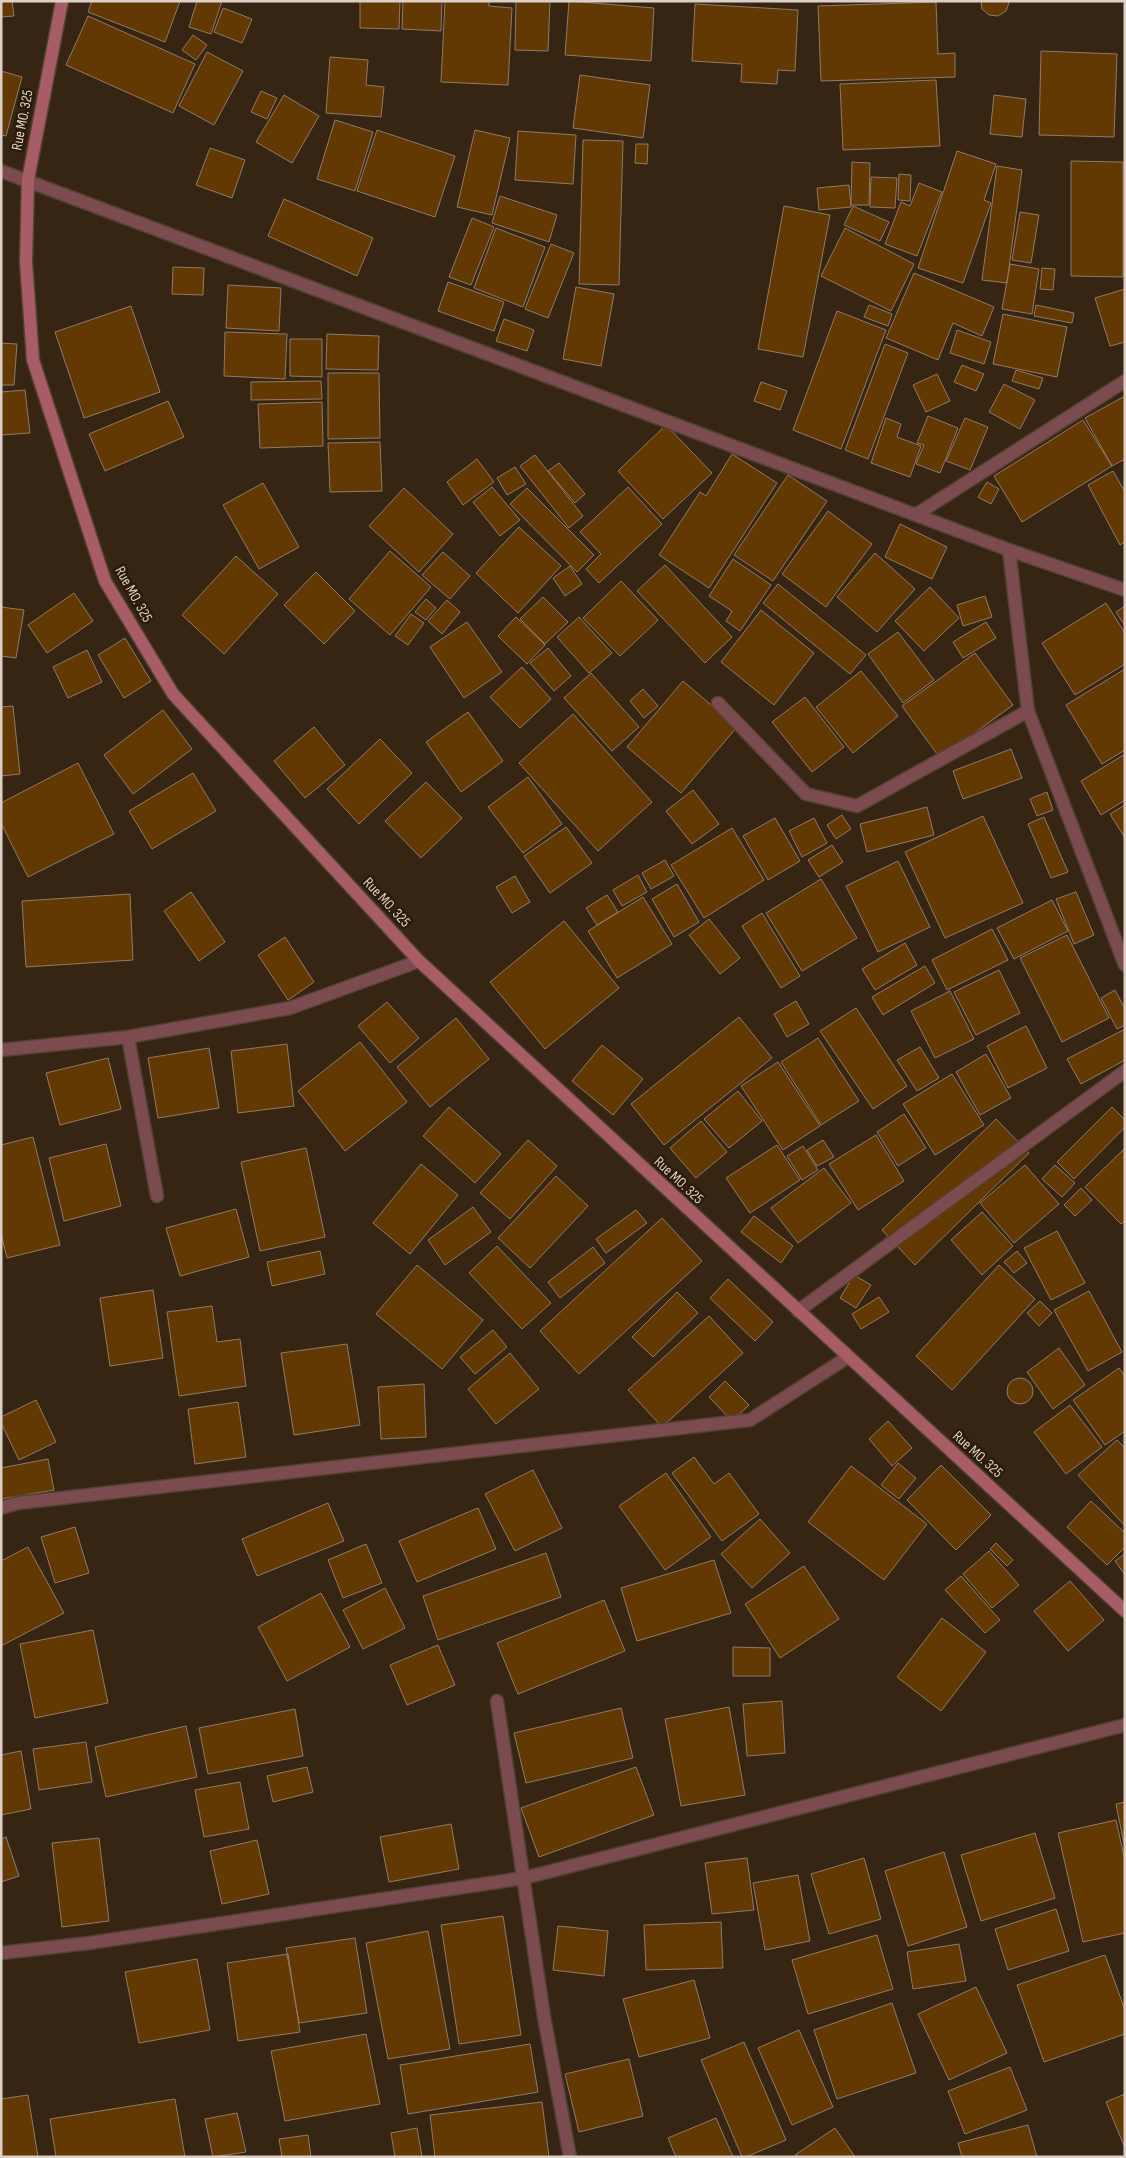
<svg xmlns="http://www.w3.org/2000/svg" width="1126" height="2158" viewBox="0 0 1126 2158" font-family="'Sofia Sans Condensed',sans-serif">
<rect width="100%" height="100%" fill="#372514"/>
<path fill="#633903" stroke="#907a67" d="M1,1h11l2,15 -13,1z
M92,1h88l-15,41 -77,-30z
M197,1h25l-11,33 -22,-7z
M360,1h40l-1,28 -39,-1z
M403,1h39l-1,30 -39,-2z
M445,1h44v5l23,2 -4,77 -67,-3z
M516,1h34l-2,50 -33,-1z
M569,1l85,7 -3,53 -86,-6z
M981,1h28v2l-3,8 -8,5 -9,-1 -7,-6z
M936,2l2,52 17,-1v24l-134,4 -3,-75z
M695,4l103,6 -3,61 -17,-1 -1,14 -36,-2 1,-18 -50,-3z
M223,8l29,11 -10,24 -28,-11z
M88,16l107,48 -22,49 -107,-48z
M193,35l14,10 -11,15 -14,-10z
M1041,51l76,3 -3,83 -75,-2z
M207,52l36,19 -29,54 -35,-19z
M330,57l38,3 -2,25 18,2 -3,30 -55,-4z
M1,71l21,6 -16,59 -5,-1z
M580,75l70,10 -7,53 -70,-10z
M936,80l4,66 -97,4 -3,-66z
M261,91l16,7 -10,21 -16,-7z
M284,95l35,21 -27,47 -36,-21z
M994,95l32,4 -4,38 -32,-3z
M335,120l38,12 -18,59 -38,-12z
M377,130l78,26 -20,61 -78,-26z
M475,130l35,8 -18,77 -35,-8z
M518,131l58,4 -3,49 -58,-4z
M583,140l40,1 -4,144 -40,-1z
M636,144h12l-1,20 -12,-1z
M210,148l35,12 -13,38 -36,-13z
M957,151l39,13 -12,36 7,3 -28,80 -45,-15z
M1071,161l52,1v115l-52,-1z
M852,162l18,1 -1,42h-18z
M997,166l25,4 -15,113 -25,-3z
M899,174l12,1 -1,26 -12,-1z
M871,177l26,1 -2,30 -25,-1z
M919,183l23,9 -25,64 -32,-12 16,-42 9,4z
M849,185l2,22 -32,3 -2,-22z
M500,196l57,19 -8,27 -57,-19z
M284,199l89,39 -16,38 -89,-40z
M784,206l46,9 -27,142 -45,-8z
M853,206l36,16 -9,19 -36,-16z
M1020,212l19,3 -8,48 -19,-3z
M472,218l22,9 -23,58 -22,-8z
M496,228l49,19 -22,60 -49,-19z
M845,228l69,36 -23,47 -70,-35z
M551,244l23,9 -26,65 -23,-9z
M1010,264l29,5 -7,45 -30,-5z
M173,267l31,1 -1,27 -31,-1z
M1042,268l13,1 -2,21 -13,-1z
M914,273l80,34 -12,29 -29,-13 -15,37 -52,-22z
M448,282l56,20 -10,29 -56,-20z
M228,285l53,3 -2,43 -53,-3z
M576,287l38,7 -13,72 -38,-7z
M1125,289v53l-15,4 -15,-48z
M869,305l23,9 -4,12 -24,-9z
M1036,305l38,8 -2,10 -38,-7z
M131,306l29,86 -76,26 -29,-86z
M837,311l49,19 -45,119 -48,-19z
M1003,314l64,13 -10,50 -64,-13z
M504,319l30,11 -7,21 -31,-10z
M957,330l34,12 -7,22 -34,-11z
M225,332l62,2 -2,45 -61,-3z
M327,334l52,2 -1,34 -52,-1z
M290,339h32v38l-32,-1z
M1,343l16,1 -3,41h-13z
M885,344l23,9 -40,106 -23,-9z
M962,365l22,9 -8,17 -22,-9z
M1016,370l27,8 -4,11 -27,-8z
M328,373h51l1,65 -52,1z
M937,374l13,27 -24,11 -13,-27z
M321,381l1,18 -71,1v-18z
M761,382l26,9 -7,19 -26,-9z
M1004,384l31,16 -15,29 -31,-17z
M25,390l5,43 -29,2v-43z
M1125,396v63l-13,7 -27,-48z
M168,401l16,36 -79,34 -16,-37z
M322,402l1,44 -63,2 -2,-44z
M928,416l30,12 -18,45 -24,-9 8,-19 -7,-2z
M886,418l15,6 -4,13 24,9 -11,31 -39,-14z
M965,418l23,9 -18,43 -24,-9z
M1083,420l29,46 -90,56 -28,-46z
M666,425l46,48 -49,46 -45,-48z
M380,442l2,49 -52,1 -2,-49z
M732,454l45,29 -68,105 -50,-33 41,-63 6,4z
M535,455l48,61 -14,12 -49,-62z
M477,459l17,23 -31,23 -16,-23z
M559,463l26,31 -10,9 -27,-32z
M515,467l11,17 -19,11 -10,-17z
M1113,471l12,21v50l-5,3 -32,-60z
M788,475l39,26 -54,80 -39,-26z
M987,482l12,7 -8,15 -13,-7z
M263,483l36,64 -40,22 -36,-64z
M492,487l28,33 -20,16 -27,-34z
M628,487l34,37 -63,59 -13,-14 15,-15 -21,-22z
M404,488l49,46 -34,38 -50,-46z
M527,488l67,67 -17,17 -67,-68z
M828,511l44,33 -46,63 -44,-33z
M900,524l47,23 -15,32 -47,-22z
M519,527l42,39 -43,47 -42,-40z
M390,551l41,36 -41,48 -41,-36z
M443,552l27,24 -20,23 -28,-24z
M875,553l40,36 -38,43 -40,-35z
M236,556l42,38 -54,60 -42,-39z
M733,559l38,26 -31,46 -14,-10 6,-10 -23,-15z
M665,565l67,72 -27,26 -68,-72z
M570,566l12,18 -17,12 -12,-18z
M316,572l39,39 -31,33 -40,-39z
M621,581l37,39 -38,36 -37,-38z
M778,584l88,71 -16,19 -87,-71z
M930,587l29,31 -35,33 -29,-30z
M74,593l19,28 -46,32 -19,-28z
M985,596l7,21 -29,9 -6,-21z
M543,597l25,25 -23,22 -25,-25z
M426,599l10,9 -10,12 -11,-8z
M447,600l13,12 -18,22 -14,-13z
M1106,603l19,30v31l-50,31 -33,-52z
M1125,606v20l-9,-14z
M1,607l23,3 -8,48 -15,-2z
M761,610l53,43 -40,52 -53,-43z
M411,614l13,9 -16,22 -13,-9z
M516,617l29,28 -18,19 -29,-28z
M579,617l33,36 -23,20 -32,-36z
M467,622l35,50 -38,26 -34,-51z
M986,622l10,16 -33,20 -10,-16z
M898,632l36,48 -31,23 -35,-49z
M125,638l26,43 -27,17 -26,-43z
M548,648l23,28 -17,15 -24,-28z
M87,650l15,32 -34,16 -15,-31z
M975,653l38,52 -73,53 -38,-52z
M522,667l29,32 -31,29 -30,-31z
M1125,669v81l-23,14 -36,-59z
M861,671l37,45 -45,37 -37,-46z
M591,673l48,54 -27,24 -48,-53z
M683,681l54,46 -56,66 -54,-46z
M643,689l15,17 -14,12 -14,-17z
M805,697l39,50 -32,25 -40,-50z
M13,706l7,68 -19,2v-69z
M163,710l29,39 -59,45 -29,-39z
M468,712l35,49 -42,31 -35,-50z
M573,714l79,88 -54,49 -79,-88z
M314,727l31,38 -40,33 -31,-37z
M380,739l32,34 -53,51 -32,-35z
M1011,749l11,29 -59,21 -10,-28z
M1125,754v46l-24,15 -20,-34z
M78,763l36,71 -86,43 -27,-54v-20z
M193,773l23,38 -64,38 -23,-38z
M528,777l34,47 -39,29 -35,-46z
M426,782l36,36 -41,40 -36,-37z
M693,790l26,34 -27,20 -26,-33z
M1047,792l6,18 -16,6 -7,-17z
M1125,805v33l-15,-24z
M927,807l7,28 -67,17 -7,-28z
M842,815l9,14 -15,10 -9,-14z
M983,816l40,87 -78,35 -40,-86z
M1044,817l24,55 -17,6 -23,-54z
M775,818l25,43 -32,19 -25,-44z
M814,818l13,25 -25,14 -13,-26z
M566,827l26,36 -42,30 -26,-37z
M732,828l32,52 -60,38 -33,-53z
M832,845l11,17 -24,15 -11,-17z
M665,860l9,16 -23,13 -9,-16z
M898,861l32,66 -52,25 -32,-66z
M638,875l9,17 -25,14 -9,-16z
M515,876l15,26 -18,11 -16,-26z
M821,879l36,59 -55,33 -36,-58z
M677,884l22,38 -25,15 -22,-38z
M191,892l34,50 -26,19 -35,-50z
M1076,892l18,43 -20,9 -18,-45z
M130,894l3,66 -107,7 -4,-66z
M607,895l11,17 -21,13 -11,-17z
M643,897l29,47 -55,34 -29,-47z
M1052,900l16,31 -54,28 -17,-31z
M762,913l38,63 -19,12 -39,-62z
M709,919l31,39 -20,16 -31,-39z
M564,921l55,67 -74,61 -55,-67z
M992,929l16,31 -61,30 -15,-30z
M1067,935l42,83 -47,24 -42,-84z
M285,937l29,45 -26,18 -30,-45z
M905,943l12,22 -42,25 -13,-21z
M925,966l10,17 -52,32 -11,-18z
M999,970l21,43 -44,22 -22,-43z
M1115,990l10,19v16l-8,4 -16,-31z
M950,991l24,48 -39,19 -24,-47z
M796,1001l13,23 -22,13 -13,-23z
M387,1002l32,36 -29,25 -32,-37z
M856,1008l51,78 -34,23 -53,-78z
M739,1017l33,41 -108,87 -33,-41z
M456,1018l33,41 -59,48 -33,-40z
M1026,1026l21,42 -39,20 -21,-42z
M1125,1029v31l-44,24 -14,-25z
M818,1038l41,63 -38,24 -40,-63z
M360,1042l47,60 -62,49 -47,-60z
M287,1044l7,62 -56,7 -7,-62z
M602,1045l41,34 -30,36 -41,-34z
M920,1047l19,31 -22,13 -20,-31z
M209,1048l10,60 -61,10 -10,-60z
M986,1054l25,44 -31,17 -24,-43z
M108,1058l13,51 -61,16 -14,-52z
M778,1062l42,64 -37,24 -42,-64z
M952,1074l32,51 -49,30 -32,-51z
M738,1091l24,30 -33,27 -25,-29z
M449,1107l52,47 -26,29 -52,-47z
M1112,1107l13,13v7l-51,52 -17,-17z
M904,1114l22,34 -28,18 -21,-34z
M996,1119l33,34 -114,112 -33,-35z
M701,1121l26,31 -31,26 -26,-30z
M876,1135l28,46 -46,29 -29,-46z
M33,1137l27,108 -53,13 -6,-24v-89z
M528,1140l29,26 -47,53 -30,-26z
M823,1140l11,17 -17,9 -10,-16z
M106,1144l15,62 -57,15 -15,-63z
M777,1145l23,35 -50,33 -24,-35z
M803,1146l15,24 -16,10 -15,-24z
M306,1148l19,89 -65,14 -19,-89z
M1125,1148v73l-4,3 -36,-37z
M421,1164l37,31 -48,59 -37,-31z
M1025,1165l34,39 -45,39 -34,-40z
M1055,1165l20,18 -13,14 -20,-18z
M824,1168l27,35 -53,40 -27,-35z
M556,1176l32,30 -58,62 -32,-30z
M1081,1188l11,12 -17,16 -11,-11z
M473,1207l18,25 -46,33 -17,-25z
M236,1209l13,48 -69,19 -14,-48z
M636,1210l11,13 -41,30 -10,-14z
M982,1212l31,34 -31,29 -31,-35z
M754,1216l39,30 -12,17 -40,-31z
M662,1218l40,43 -123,113 -39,-43z
M1057,1231l28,52 -34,17 -27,-52z
M497,1246l54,57 -29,26 -53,-56z
M593,1247l12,16 -45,35 -12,-16z
M320,1251l5,23 -53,12 -5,-24z
M1017,1251l10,12 -13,10 -10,-11z
M417,1265l66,55 -41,49 -66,-55z
M999,1265l36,34 -83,91 -36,-34z
M854,1275l17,10 -15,23 -16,-10z
M728,1279l45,43 -18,19 -45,-43z
M153,1290l10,68 -53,8 -10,-68z
M1089,1291l33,61 -34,19 -34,-61z
M677,1292l21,21 -45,44 -21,-20z
M879,1297l10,15 -28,17 -9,-15z
M1040,1301l12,12 -13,13 -12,-13z
M212,1306l5,36 23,-3 6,47 -67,10 -12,-84z
M709,1316l34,37 -81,74 -34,-37z
M493,1330l14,17 -32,27 -15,-17z
M347,1344l13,81 -66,10 -13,-82z
M1059,1348l26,37 -32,24 -26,-37z
M510,1353l29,36 -43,35 -28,-35z
M1119,1368l6,8v55l-20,14 -32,-45z
M1007 1391a13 13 0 1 1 26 0a13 13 0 1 1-26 0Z
M725,1381l24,24 -17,16 -23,-24z
M424,1384l2,53 -45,2 -3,-52z
M36,1400l20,42 -37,18 -18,-37v-6z
M238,1402l8,55 -51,7 -7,-55z
M1070,1405l32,42 -36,27 -32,-42z
M888,1421l24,27 -20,18 -23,-27z
M1117,1440l8,8v78l-47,-51z
M694,1457l20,27 15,-11 30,41 -37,27 -50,-68z
M48,1459l6,31 -53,9v-31z
M898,1463l18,15 -17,21 -18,-14z
M941,1465l50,50 -35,35 -49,-50z
M851,1466l76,58 -43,56 -76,-58z
M533,1470l29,58 -47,23 -30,-57z
M666,1473l45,64 -46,33 -46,-64z
M1091,1501l34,32v14l-18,18 -40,-38z
M328,1503l16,38 -87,35 -15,-37z
M478,1508l18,41 -79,33 -18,-41z
M760,1519l30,34 -38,35 -31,-34z
M75,1527l14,46 -34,10 -14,-46z
M996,1543l17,17 -6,6 -17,-17z
M366,1544l16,39 -39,15 -15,-38z
M28,1547l36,66 -63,33v-85z
M989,1551l30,34 -27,23 -29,-34z
M546,1553l15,44 -123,43 -15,-44z
M1125,1554v21l-10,-14z
M714,1560l17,53 -94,28 -16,-53z
M804,1566l35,53 -59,39 -35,-54z
M961,1576l39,44 -15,13 -40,-43z
M1070,1581l34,39 -36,31 -34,-40z
M385,1588l20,40 -42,21 -20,-39z
M321,1593l29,54 -63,34 -29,-54z
M604,1600l21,51 -107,43 -21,-51z
M942,1618l44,34 -45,59 -44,-34z
M93,1630l15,73 -73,15 -15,-74z
M438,1645l17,40 -48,20 -17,-40z
M733,1647l37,1v28h-37z
M782,1701l3,52 -38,3 -4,-52z
M729,1707l16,88 -64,11 -16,-87z
M621,1708l12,50 -107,25 -12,-50z
M295,1709l8,47 -95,18 -9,-46z
M186,1726l11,51 -91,20 -11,-50z
M86,1742l6,40 -53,8 -6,-41z
M21,1751l10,58 -30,6v-60z
M307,1767l6,25 -40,10 -6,-26z
M636,1767l18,48 -115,42 -18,-49z
M240,1782l9,47 -45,8 -9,-47z
M1125,1802v42h-1l-8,-40z
M1116,1820l9,41v72l-42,9 -25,-109z
M451,1824l8,45 -70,13 -9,-45z
M1035,1833l20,65 -74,23 -20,-66z
M6,1837l13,39 -18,6v-43z
M99,1838l10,83 -47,6 -10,-84z
M257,1840l12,54 -47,10 -12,-53z
M944,1852l23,75 -59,19 -23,-75z
M747,1858l7,52 -42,4 -7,-51z
M864,1858l17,61 -52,15 -18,-60z
M798,1875l12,66 -45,9 -12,-67z
M1056,1909l13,42 -61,19 -13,-41z
M503,1916l18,119 -62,9 -18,-119z
M721,1922l2,46 -77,2 -2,-45z
M558,1926l50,5 -4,45 -51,-6z
M428,1931l22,118 -62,10 -22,-116z
M877,1935l16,54 -85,25 -16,-54z
M355,1938l12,75 -68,10 -13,-75z
M959,1944l7,37 -53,8 -6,-37z
M288,1954l12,78 -62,9 -11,-78z
M1105,1955l20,55v24l-81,28 -27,-77z
M197,1959l13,71 -71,13 -14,-71z
M694,1980l16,58 -71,19 -16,-58z
M976,1987l31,66 -58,27 -31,-66z
M892,2003l24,70 -79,26 -23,-69z
M799,2030l34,77 -41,18 -34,-77z
M366,2034l14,70 -95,17 -14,-70z
M744,2042l42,98 -40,17h-4l-41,-97z
M530,2044l8,48 -130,22 -8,-49z
M629,2059l14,57 -64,16 -14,-58z
M1010,2067l17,43 -62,24 -17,-43z
M1125,2094v54l-19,-46z
M28,2095l10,62h-37v-58z
M175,2099l10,58h-129l-6,-38z
M542,2102l7,55h-114l-5,-42z
M237,2113l9,39 -33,5 -8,-38z
M716,2118l17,39h-57l-8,-19z
M1028,2125l9,32h-75l-4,-14z
M417,2128l5,29h-27l-4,-24z
M835,2128l20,29h-58l-2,-2z
M308,2135l3,22h-29l-3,-18z"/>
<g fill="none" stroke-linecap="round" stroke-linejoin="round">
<defs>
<path id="lane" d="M917,514l208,-133
M718,703l88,91 51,12 171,-95
M798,1311l327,-240"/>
<path id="street" d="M1,171l1008,379 116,40
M1009,550l19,161 97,254
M128,1037l29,159
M1,1050l127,-13 162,-29 129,-47
M1,1508l17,-5 732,-83 98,-63
M497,1701l47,316 26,140
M1,1953l88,-10 435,-65 601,-153"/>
<path id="secondary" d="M62,1l-34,179 -2,82 7,98 72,221 68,113 246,267 706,650"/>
</defs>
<use href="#lane" stroke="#524131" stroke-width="15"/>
<use href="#street" stroke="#524131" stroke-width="15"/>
<use href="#secondary" stroke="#524131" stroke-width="15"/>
<use href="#lane" stroke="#7b4b50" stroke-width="12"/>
<use href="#street" stroke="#7b4b50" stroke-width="12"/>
<use href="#secondary" stroke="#a85d66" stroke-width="12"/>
</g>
<g text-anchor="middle" stroke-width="5" stroke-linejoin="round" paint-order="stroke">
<g font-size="15" fill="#ddd1c7" stroke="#2d1b0a">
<text transform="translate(22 120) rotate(-79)" y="5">Rue MO. 325</text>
<text transform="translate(134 594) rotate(61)" y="5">Rue MO. 325</text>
<text transform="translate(387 902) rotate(47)" y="5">Rue MO. 325</text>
<text transform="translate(679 1180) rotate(43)" y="5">Rue MO. 325</text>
<text transform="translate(978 1454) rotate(42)" y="5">Rue MO. 325</text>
</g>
</g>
<rect width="1126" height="2158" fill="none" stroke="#ddd1c7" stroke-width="5"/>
</svg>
